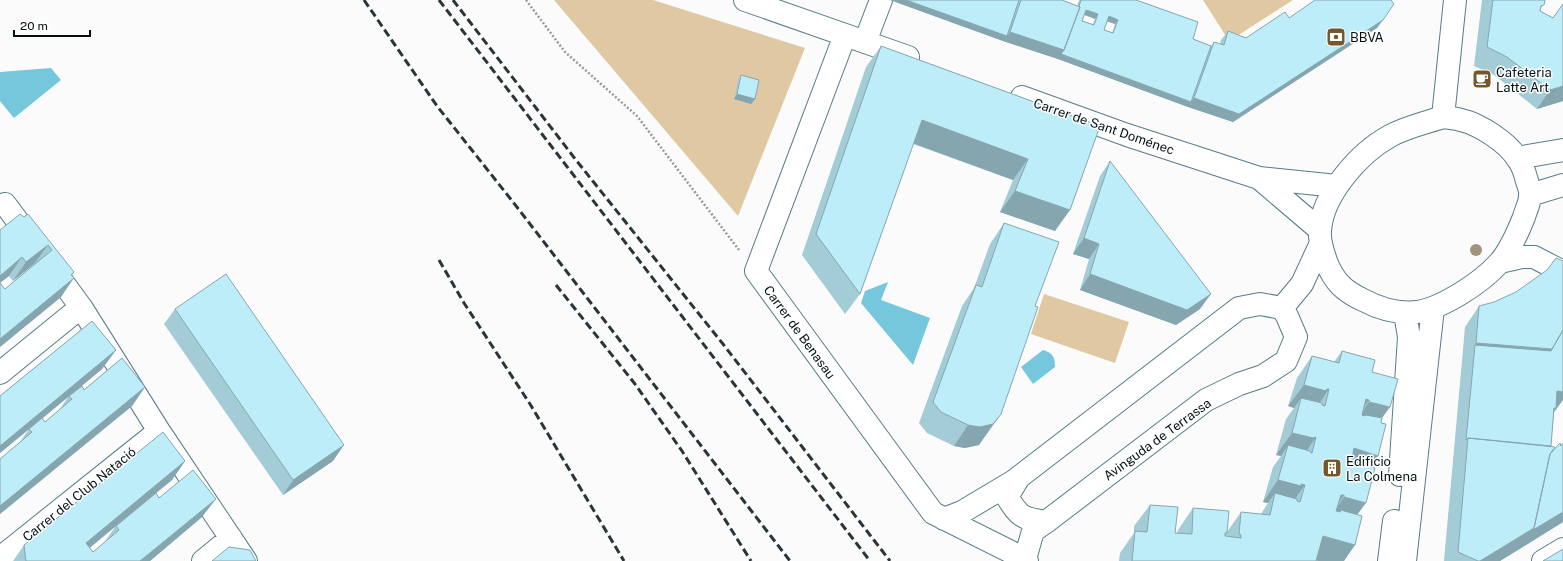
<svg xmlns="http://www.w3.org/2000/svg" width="1563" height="561" viewBox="0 0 1563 561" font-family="'Public Sans',sans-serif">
<rect width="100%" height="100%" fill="#fbfbfb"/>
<path fill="#dfc8a2" d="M554,0h99l152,48 -67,168z
M1203,0h90l-64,41z
M1044,294l85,28 -14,41 -84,-29z"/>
<path fill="#75c7db" d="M51,68l10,12 -47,38 -14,-17v-29z
M888,282l-7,18 49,18 -17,47 -52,-62 4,-12z
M1043,350c10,3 12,7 12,17l-22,17 -12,-17z"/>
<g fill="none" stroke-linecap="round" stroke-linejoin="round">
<defs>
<path id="minor" d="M745,0l163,57
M845,35l-89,236 177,242 92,46 2,2
M865,42l16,-42
M1022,97l105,38 132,43 78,8
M1443,117c6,1 12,1 18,3 18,4 46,22 56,38 5,6 8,15 10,23 1,4 4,10 3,15 0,6 -4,14 -6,21 -6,15 -14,34 -25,46 -17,19 -56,45 -82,49 -19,2 -37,-3 -54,-12 -19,-9 -29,-18 -37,-39 -3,-10 -7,-19 -6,-30 2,-36 39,-78 70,-95 16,-9 35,-13 53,-19z
M1443,117l12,-117
M1517,158l46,-8
M1259,178l61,52
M1530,195l33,-10
M5,204l76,103 78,124 87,130
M1500,262l22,-5h12l29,15
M0,373l81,-66
M1400,475l9,-138 -4,-24
M1019,477l-12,20c13,20 14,21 39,25
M944,519l18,-7 52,-31 225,-173 21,-4 22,4 20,-24 18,-39
M0,558l159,-127
M1025,559l8,-28 13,-9 160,-122 33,-16 24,-8 23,-15 10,-24 -9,-21 -5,-8
M203,561l28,-23
M1389,561l5,-40
M1405,561l28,-253
M1543,561l20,-12"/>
</defs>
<use href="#minor" stroke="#567c86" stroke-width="24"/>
<path stroke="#969c9e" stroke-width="2.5" stroke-dasharray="2 2" stroke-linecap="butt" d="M526,0l39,52 72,64 102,134"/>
<use href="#minor" stroke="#fff" stroke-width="22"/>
<path stroke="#293538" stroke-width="3" stroke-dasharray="8 4" stroke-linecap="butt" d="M364,0l73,106 76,96 277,359
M439,0l431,561
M453,0l123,160 147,184 167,217
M439,260l25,43 66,101 94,157
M556,285l79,99 47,67 69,110"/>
</g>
<circle fill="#a1947b" cx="1476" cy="250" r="6"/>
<path fill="#a3ccd7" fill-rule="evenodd" d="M890,0h172l15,6 2,-6h57l57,39 18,7 3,-4 6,2 1,-4 7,-9 18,7 43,-20 88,10 -144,94 -45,-15 -130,-48 -55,-18zM1084,15l11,4 -2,5 -11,-3zM1107,21l8,3 -3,9 -8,-3z
M1482,0h63l-5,11 13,7 10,-14v97l-26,8 -43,-34 -20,-9z
M881,46l219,80 -45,105 -55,-19 13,-32 -100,-36 -53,150 -15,20 -43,-59 64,-188z
M741,75l14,24 -4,5 -17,-5 4,-19z
M1110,161l90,148 -24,16 -96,-35 9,-31 -16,-5 27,-78z
M28,214l43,61 -10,22 -61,50v-117zM34,264h1l-30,25 -5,-6 9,-7 4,5z
M1004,223l-25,222 -14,3 -11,-2 -27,-13 -8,-10 43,-117 12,-18 16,-44z
M1479,306l76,105 -1,1 -4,42 13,68 -63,39h-56l21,-234z
M175,309l158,152 -50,34 -119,-171z
M92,321l24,29 -14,19 -20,17 2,4 38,-32 23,29 -13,19 -132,108v-55l20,-17 9,-13 -29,24v-57zM68,397l-8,12 -15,13 -3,-3z
M1342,351l30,21 10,47 -12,48 -54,94h-197l1,-8 14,-20v-7l16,-21 25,28h2l1,-3 15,-22 34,24 14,-20 20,2 7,-11 -5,-1 10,-35 8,-11 -5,-1 10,-36 8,-11 -6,-2 9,-28 15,-22 22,6z
M185,461l-13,19 -16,13 3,5 43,19 -52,44h-137l11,-16zM115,527l-11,16 -11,9 -3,-4z"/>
<path fill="#85a6af" d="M890,0h16l101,36 3,-4 54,18 -6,9 -55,-18z
M1086,10l12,4 -3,5 -12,-5z
M1109,16l9,4 -3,4 -9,-3z
M1383,20l-6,8 -144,94 -45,-15 -130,-48 3,-5 130,48 3,-4z
M1563,86v15l-26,8 13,-19z
M737,94l18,5 -4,5 -17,-5z
M922,120l106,39 -15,21 -106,-39z
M1015,191l55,19 -15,21 -55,-19z
M1084,238l15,6 -10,15 -16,-5z
M48,245l-14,19 -21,17 13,-19z
M22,257l-13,19 -9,7v-7z
M74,272l-10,14 10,-8 -13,19 -61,50v-8z
M1090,274l121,20 -11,15 -24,16 -96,-35z
M1476,343l76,6 -14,21 -63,-25z
M116,350l-14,19 -102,84v-7z
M1304,385l25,4 -15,22 -13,-13 -7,10 -6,-2z
M145,387l-13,19 -132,108v-8z
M1557,391h6v9l-20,27z
M1366,399l3,1 -15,22z
M1369,402l21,5 -16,22 -20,-5z
M1001,414l-22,31 -14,3 -11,-2 14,-21z
M1292,433l24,4 -15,22 -13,-14 -7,11 -5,-1z
M344,445l-11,16 -50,34 10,-15z
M1354,448l24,8 -15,22 -11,-14 1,-2 -7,10z
M185,461l-13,19 -99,81 13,-18z
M1278,480l27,5 -16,22 -14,-14 -7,10 -5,-1z
M1341,495h3l-15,22z
M1344,497l22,6 -16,21 -21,-5z
M216,499l-14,18 -52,44h-10z
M1563,512v10l-63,39h-20l54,-33z
M1323,536l32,9 -11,16h-26l-11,-3z"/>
<path fill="#beedfa" stroke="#85a6af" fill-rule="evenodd" d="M906,0h113l-12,36z
M1021,0h41l18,7 -16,43 -54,-18z
M1081,0h55l62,22 -5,17 18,7 -20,56 -130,-48 3,-4 16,-43 -1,-1zM1086,10l12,4 -4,11 -12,-4zM1109,16l9,4 -5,13 -9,-3z
M1315,0h76l3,4 -11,16 -144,94 -45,-16 20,-56 10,3 4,-14 18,7 39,-26 4,6z
M1493,0h52l-1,5 -3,1 -1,5 13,7 10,-14v82l-13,4 -43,-33 -20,-10z
M881,46l219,80 -30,84 -55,-19 13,-32 -106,-39 -62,174 -44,-60z
M741,75l18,5 -4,19 -18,-5z
M1110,161l101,133 -24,16 -97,-36 9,-30 -15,-6z
M20,214l4,3 4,-3 46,58 -3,3 3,3 -74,61v-56l5,6 47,-39 -4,-5 -22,17 -4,-5 -22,19v-46z
M1004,223l55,19 -24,64 3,1 -37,107 -8,10 -13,3 -12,-2 -27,-13 -8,-10 43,-117 6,2z
M1556,258l7,3v69l-11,19 -76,-6 3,-37 15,-4 22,-10 31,-22z
M226,274l118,171 -51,35 -118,-171z
M92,321l24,29 -116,96v-50z
M1563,330v62l-6,-1 -1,17h-2l-3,38 -83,-8 -2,2 9,-95 76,6z
M1342,351l33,9 -3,12 26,7 -8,28 -21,-5v-2l-3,-1 -4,16 3,1 1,-1 16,3 -1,5 5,1 -8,32 -24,-8 -3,16h1l1,-2 22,6 -9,35 -22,-6v-2h-3l-5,16 4,1 1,-2 21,6 -7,29 -32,-9 -7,25h-184l3,-30 12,1 3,-27 28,2 -3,26 17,1 1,-26 36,3 -2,22h-2v3l16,2v-3l-2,-1 2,-22 29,3 5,-22 22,6v2l3,1 5,-17 -4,-1v2l-23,-6 10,-35 22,6v1l2,1 4,-16 -3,1 -21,-5 9,-35 21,5v2l3,1 4,-17h-2l-1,2 -22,-6 8,-29 27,7z
M122,358l23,29 -145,119v-47l32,-27 -3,-3 13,-11 3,4 27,-23 -3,-3 13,-10 2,4z
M163,432l22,29 -99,82 7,9 26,-22 -3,-4 40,-33 3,5 34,-28 23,29 -76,62h-114l-2,-16z
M1468,438l87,9 -5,7 -16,74 -54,33h-2l-20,-9z
M1560,443l1,3 2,-3v69l-30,18 1,-2 16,-74z
M229,547l21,3 6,11h-44z
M1563,549v12h-20z"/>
<defs>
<symbol id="bank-square" viewBox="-11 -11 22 22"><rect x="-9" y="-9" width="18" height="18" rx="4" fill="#72582a" stroke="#fff"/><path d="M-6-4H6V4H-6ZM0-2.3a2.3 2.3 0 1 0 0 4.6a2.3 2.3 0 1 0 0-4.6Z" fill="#fff"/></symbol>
<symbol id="cafe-square" viewBox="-11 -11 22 22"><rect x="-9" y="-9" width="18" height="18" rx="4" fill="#72582a" stroke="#fff"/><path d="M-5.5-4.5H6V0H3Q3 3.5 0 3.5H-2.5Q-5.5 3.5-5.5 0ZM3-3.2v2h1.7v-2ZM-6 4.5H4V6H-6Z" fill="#fff"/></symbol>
<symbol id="building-square" viewBox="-11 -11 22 22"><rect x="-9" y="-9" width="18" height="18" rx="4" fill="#72582a" stroke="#fff"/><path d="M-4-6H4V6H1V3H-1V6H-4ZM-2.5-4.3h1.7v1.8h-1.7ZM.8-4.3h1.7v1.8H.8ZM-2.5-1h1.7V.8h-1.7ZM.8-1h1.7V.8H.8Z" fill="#fff"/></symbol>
</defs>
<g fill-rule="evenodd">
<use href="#bank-square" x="1325" y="26" width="22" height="22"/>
<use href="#cafe-square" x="1471" y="68" width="22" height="22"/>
<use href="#building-square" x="1321" y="457" width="22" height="22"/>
</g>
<g text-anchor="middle" stroke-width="3" stroke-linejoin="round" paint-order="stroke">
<g font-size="13" fill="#031115" stroke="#fff" text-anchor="start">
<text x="1350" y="42">BBVA</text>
<text x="1496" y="77">Cafeteria<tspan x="1496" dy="15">Latte Art</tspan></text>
<text x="1346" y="466">Edificio<tspan x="1346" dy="15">La Colmena</tspan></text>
</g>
<g font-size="13" fill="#031115" stroke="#fff">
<text transform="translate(1104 126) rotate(19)" y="5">Carrer de Sant Doménec</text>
<text transform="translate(800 332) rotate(54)" y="5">Carrer de Benasau</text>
<text transform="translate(1157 439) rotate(-36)" y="5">Avinguda de Terrassa</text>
<text transform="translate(79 494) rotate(-39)" y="5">Carrer del Club Natació</text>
</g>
</g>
<path d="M14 30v6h76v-6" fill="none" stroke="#031115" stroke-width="2"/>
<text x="20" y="30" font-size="12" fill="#031115" stroke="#ffffff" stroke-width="3" paint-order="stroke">20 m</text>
</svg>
